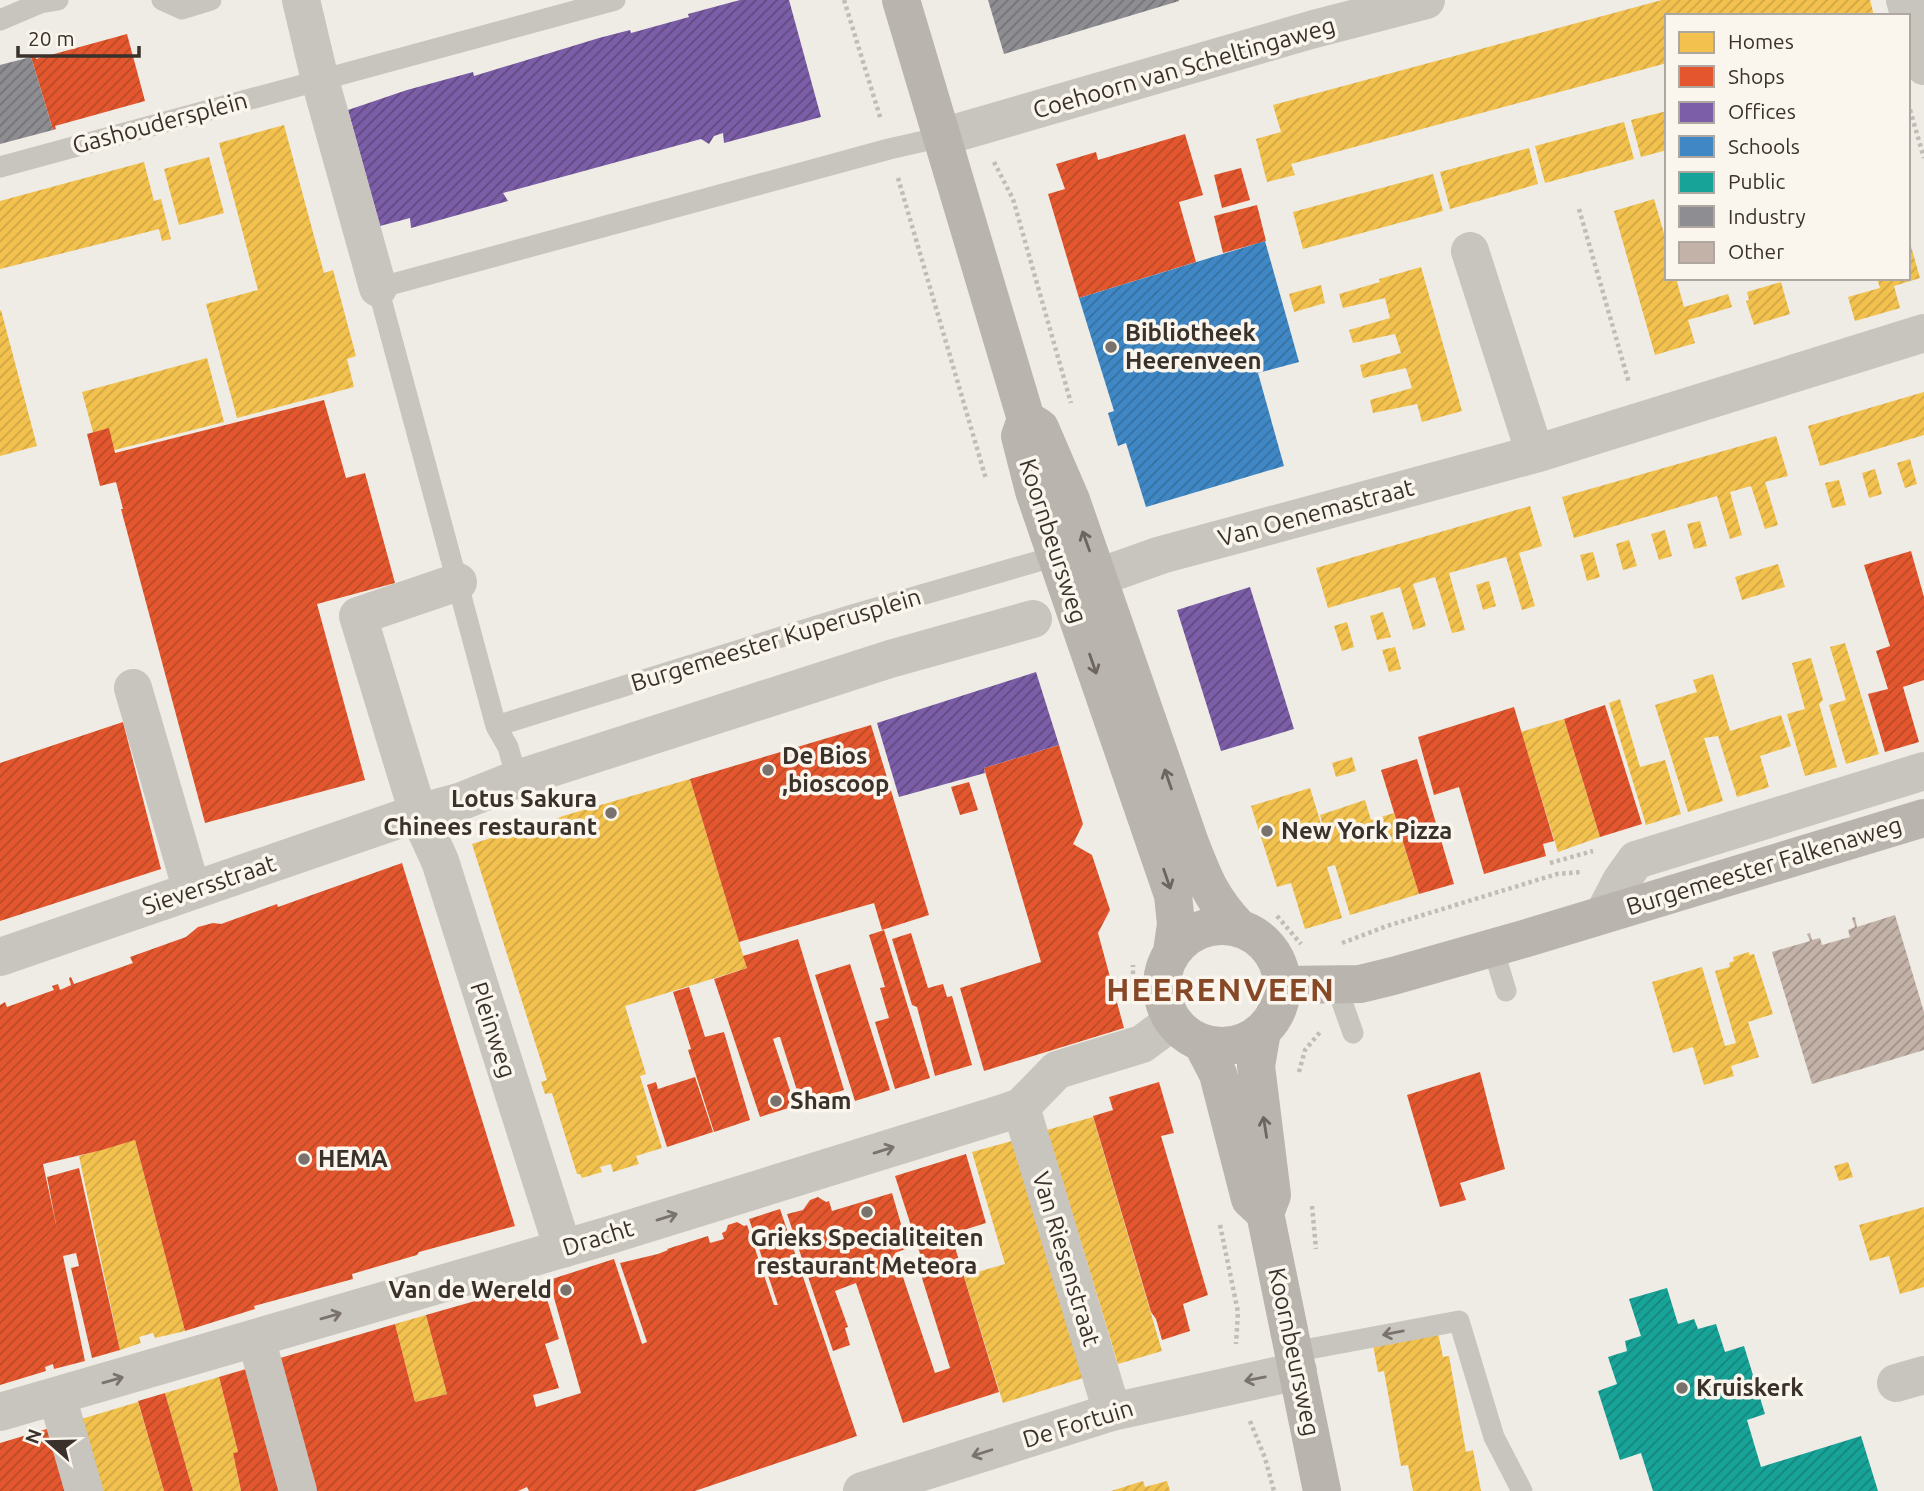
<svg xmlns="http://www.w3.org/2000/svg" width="1924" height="1491" viewBox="0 0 1924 1491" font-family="Ubuntu,sans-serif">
<defs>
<pattern id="homes-hatch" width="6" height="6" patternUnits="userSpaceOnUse" patternTransform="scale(1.75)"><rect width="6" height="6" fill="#f2c14e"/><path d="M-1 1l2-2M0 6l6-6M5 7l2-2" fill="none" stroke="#d0a644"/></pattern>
<pattern id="shops-hatch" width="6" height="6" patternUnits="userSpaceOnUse" patternTransform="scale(1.75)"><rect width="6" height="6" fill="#e4572e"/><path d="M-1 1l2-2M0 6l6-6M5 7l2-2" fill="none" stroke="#ba4927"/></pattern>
<pattern id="offices-hatch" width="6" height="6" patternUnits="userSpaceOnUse" patternTransform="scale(1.75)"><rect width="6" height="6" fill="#7b5ea7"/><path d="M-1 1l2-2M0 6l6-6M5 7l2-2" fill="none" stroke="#604a80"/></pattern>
<pattern id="schools-hatch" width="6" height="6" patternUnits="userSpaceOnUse" patternTransform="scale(1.75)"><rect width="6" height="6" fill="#3f88c5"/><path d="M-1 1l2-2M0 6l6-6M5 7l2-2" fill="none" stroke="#3670a0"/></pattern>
<pattern id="public-hatch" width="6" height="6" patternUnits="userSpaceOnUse" patternTransform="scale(1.75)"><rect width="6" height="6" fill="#17a398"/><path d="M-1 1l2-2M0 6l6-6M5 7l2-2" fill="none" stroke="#16857c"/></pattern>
<pattern id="industry-hatch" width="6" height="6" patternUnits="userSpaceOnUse" patternTransform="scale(1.75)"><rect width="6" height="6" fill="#8d8d92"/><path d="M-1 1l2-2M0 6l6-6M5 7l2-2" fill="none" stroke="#747477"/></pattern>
<pattern id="building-hatch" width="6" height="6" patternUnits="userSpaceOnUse" patternTransform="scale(1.75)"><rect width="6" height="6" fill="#c2b2a7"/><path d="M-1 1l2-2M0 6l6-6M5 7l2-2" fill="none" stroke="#9f9188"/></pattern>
</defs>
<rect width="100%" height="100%" fill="#efebe5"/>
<path fill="url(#homes-hatch)" d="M1662,0h208l4,16h-26l-1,-2 -8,2h-172v47l-376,101 4,11 -28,7 -11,-43 25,-7 -8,-27z
M1667,111v39l-26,7 -10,-37z
M1624,122l10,37 -89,24 -10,-37z
M284,125l40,148 9,-3 23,86 -9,3 7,28 -117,31 -31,-114 52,-14 -39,-147z
M1529,148l9,36 -88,25 -10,-37z
M209,157l15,56 -45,12 -15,-56z
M144,162l10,39 7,-2 10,40 -9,2 -3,-12 -159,40v-68z
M1433,174l10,37 -140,38 -10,-37z
M1654,199l13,45v34h9l8,29 44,-13 4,13 -44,13 7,23 -40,12 -41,-144z
M1909,239l11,39 -26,8 6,22 -45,13 -7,-24 32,-9 -3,-10h31z
M1421,267l41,144 -40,11 -5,-18 -44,9 -3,-13 42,-12 -6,-20 -43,10 -3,-13 41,-12 -6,-19 -42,9 -4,-13 41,-12 -5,-20 -42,10 -4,-14 41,-12 -1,-3z
M1781,282l9,32 -36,11 -8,-24 3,-1 -2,-8z
M1321,285l4,18 -31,9 -5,-18z
M1,310l36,136 -37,10v-145z
M207,358l17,64 -125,32 -17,-62z
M1924,392v43l-104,31 -12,-40z
M1776,436l12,40 -23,6 13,43 -13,4 -14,-43 -21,6 12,43 -12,4 -13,-43 -143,42 -12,-41z
M1910,459l7,25 -12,4 -8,-25z
M1875,469l7,25 -13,4 -7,-25z
M1839,480l7,25 -14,3 -7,-25z
M1530,506l12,40 -23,7 16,53 -13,4 -16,-53 -57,16 16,57 -13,3 -17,-56 -22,7 13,42 -13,4 -13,-43 -72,21 -12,-40z
M1700,521l7,25 -13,3 -7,-25z
M1665,530l7,26 -13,4 -8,-26z
M1629,540l8,26 -14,4 -7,-26z
M1593,552l7,25 -13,4 -7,-26z
M1778,564l7,23 -43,13 -7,-23z
M1489,581l7,25 -13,4 -7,-25z
M1383,612l8,25 -14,3 -7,-24z
M1347,622l7,25 -12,4 -8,-25z
M1845,643l34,111 -33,10 -17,-59 17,-5 -16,-53z
M1395,647l6,22 -12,3 -7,-22z
M1811,658l12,42 -4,4 18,63 -32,9 -18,-62 18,-5 -13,-46z
M1713,674l17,57 51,-16 10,31 -31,10 9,31 -32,10 -19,-61 -14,2 19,63 -35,11 -33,-107 42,-13 -4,-12z
M1620,699l20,68 25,-7 16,54 -35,11 -37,-122z
M1564,719l36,118 -42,15 -37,-120z
M1352,757l4,14 -20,6 -4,-14z
M690,779l57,189 -122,38 21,68 -6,2 22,72 -26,8 3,8 -26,8 -2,-8 -11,3 2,5 -20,6 -2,-4h-3l-25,-81 -7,1 -4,-12 6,-2 -75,-236 66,-21 1,3 24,-10z
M1310,788l20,65 -10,-38 45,-15 6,20 23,-7 25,81 -69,21 -15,-50 -8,2 15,51 -37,11 -14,-46 -14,4 -26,-81z
M1749,952v3l5,-1 19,60 -25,8 11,35 -28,9 3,10 -30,9 -11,-38 -20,6 -21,-71 50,-15 23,79 11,-3 -21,-72 15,-4 -1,-4 5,-2 -1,-4z
M1093,1117l69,234 -44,13 -71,-234z
M135,1140l50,191 -30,7 -2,-5 -14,4 2,6 -21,7 -41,-194z
M1012,1141l71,237 -80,25 -39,-127 41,-12 -33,-112z
M1848,1162l5,15 -14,4 -5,-15z
M1924,1207v80l-24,7 -11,-38 -19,5 -11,-36z
M426,1315l21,79 -32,8 -20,-78z
M1438,1333l5,24 6,-1 17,96 7,-2 8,41h-68l-5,-26 -7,1 -17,-95 -6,1 -5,-27z
M219,1377l19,75 -5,1 8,38h-48l-28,-98z
M138,1402l26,89h-75l-21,-68z
M1143,1481l2,6 22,-6 3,10h-59z"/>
<path fill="url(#shops-hatch)" d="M127,34l18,67 -90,25 1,3 -3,1 -22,-73 4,-1 1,3z
M1185,134l18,61 -24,7 17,60 -117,36 -31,-104 17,-5 -9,-25 40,-12 2,8z
M1241,168l9,32 -28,8 -8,-33z
M1257,205l9,36 -43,12 -9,-37z
M324,400l22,78 19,-5 30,110 -78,21 48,176 -160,43 -84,-314h2l-7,-27 -16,4 -13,-52 22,-6 6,25z
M1911,551l13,46v83l-21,7 16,55 -34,10 -17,-58 20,-5 -12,-38 14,-5 -26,-81z
M1605,705l37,119 -42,13 -36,-118z
M1514,707l40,134 -11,3 3,12 -62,18 -25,-87 -25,8 -16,-58z
M123,722l38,147 -161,52v-158z
M871,725l58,190 -47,15 -8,-27 -135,39 -49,-163z
M1059,745l24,79 -10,20 19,11 18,55 -12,23 26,95 -140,43 -24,-83 81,-26 -57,-194z
M1417,759l37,125 -35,10 -38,-124z
M969,782l9,28 -18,5 -9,-28z
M402,863l113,363 -96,26 -2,3 -65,19 1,5 -99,27 1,3 -70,22 -50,-191 -33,10 -59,14 14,65 -10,-52 32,-9 41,182 -28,8 -21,-90 8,-2 -3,-13 -13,3 22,105 -31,8 -1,-5 -8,3 1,4 -46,14v-380l5,-3 2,5 47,-17 -2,-4 6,-2 2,6 11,-5 -2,-7 2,-1 3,7 59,-21 -3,-6 56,-20 12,-10 15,-4 8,1 56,-20 1,3z
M884,930l46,148 -35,11 -20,-67 14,-4 -9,-30 5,-1 -16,-52z
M911,933l17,55 15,-4 4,13 5,-1 20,69 -37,11 -18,-69 -5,-2 -20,-66z
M798,939l46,151 -43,13 -21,-66h-2l-5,2 22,67 -35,11 -46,-138 33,-11 -4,-12z
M850,964l40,126 -35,11 -40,-126z
M689,987l16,50 19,-5 26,88 -36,12 -26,-82 3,-1 -18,-57z
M1480,1072l25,97 -45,14 6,17 -26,7 -33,-112z
M695,1077l18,55 -46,15 -20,-62 9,-3 2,7z
M1159,1082l15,51 -13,3 47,159 -25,9 7,27 -28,9 -6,-21 -5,-7 -58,-196 20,-6 -4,-13z
M966,1154l20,69 -35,11 48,158 -96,31 -47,-140 -21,8 13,36 -3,1 5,17 -17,6 -46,-137 16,-4 7,-10 8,-3 8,5 3,-1 3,10 60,-18 16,55 -13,5 40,120 15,-5 -33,-106 5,-2 -27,-84z
M780,1209l77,227 -162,55h-166l-2,-4 -9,4h-209l-39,-130 125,-37 20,78 32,-8 -21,-79 116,-33 17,57 -14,5 14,44 -26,7 3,12 45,-14 -32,-113 65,-21 28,85 5,-2 -27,-79 38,-9 10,-4 -1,-1 41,-13 2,7 14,-4 -2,-6 4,-2 2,-6 9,-3 7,4 3,-1 27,80h4l-29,-86z
M256,1366l34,125h-49l-8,-38 5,-1 -19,-75z
M165,1393l28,98h-29l-26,-90z
M60,1425l19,66h-79v-48z"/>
<path fill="url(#offices-hatch)" d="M740,0h49l32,117 -97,26 -1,-10 -9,3 -5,8 -8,-5 -198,54 5,8 -97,27 -1,-10 -30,8 -32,-116 59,-20 66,-18 1,4 125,-38 31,-8 1,3 58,-16 -1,-3z
M1250,587l44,142 -73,22 -44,-141z
M1036,672l23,73 -75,23 1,5 -86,24 -22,-74z"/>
<path fill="url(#schools-hatch)" d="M1265,241l34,121 -41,11 26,93 -138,41 -20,-64 -8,3 -10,-33 6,-2 -35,-113z"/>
<path fill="url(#public-hatch)" d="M1667,1288l11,36 16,-5 4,10 18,-5 9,28 19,-6 21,68 -18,6 14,47 100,-31 17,55h-225l-12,-38 -21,7 -22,-69 19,-7 -9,-27 19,-6 -2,-10 16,-5 -12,-37z"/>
<path fill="url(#industry-hatch)" d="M988,0h191v1l-175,53z
M31,57l22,73 -53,14v-79z"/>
<path fill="url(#building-hatch)" d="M1895,915l29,97v38l-112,34 -40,-132 38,-11 -3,-7 3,-1 2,7 8,-2 2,7 28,-8 -2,-7 7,-3 -3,-9 3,-1 2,10z"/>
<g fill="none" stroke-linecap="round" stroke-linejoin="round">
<path stroke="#c1bcb6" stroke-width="4.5" stroke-dasharray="3.5 3.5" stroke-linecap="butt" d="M844,0l37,120
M1908,103l16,55
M994,162l19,37 58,204
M898,178l88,301
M1579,209l50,174
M1550,863l43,-12
M1277,916l24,28
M1342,943l45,-17 170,-52 24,-2
M1133,1002v-37
M1299,1072l6,-22 16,-19
M1312,1206l4,43
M1220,1225l18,87 -2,32
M1250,1421l15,37 9,33"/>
<path stroke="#c8c4be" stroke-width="21" d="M162,0l20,9 29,-9
M0,20l40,-17 18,-3
M942,137l-53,12 -511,139 118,438 356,-111 204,-59
M0,167l615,-167
M496,726l12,21 9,32
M1493,948l13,43
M1336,985l17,48
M1293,1352l166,-31 35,116 28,54"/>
<path stroke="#c8c4be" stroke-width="38" d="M301,0l19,80 58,208
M1905,0l19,66
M942,137l372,-108 112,-29
M1470,251l65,203
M1099,577l62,-22 374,-101 389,-121
M458,582l-100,34 60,197 22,48 123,388
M133,688l59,203
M1604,914l17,-33 15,-21 288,-89
M0,957l418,-144 44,-12 55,-22 373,-120 143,-40
M1021,1107l91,305
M256,1338l42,153
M1896,1383l28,-8
M57,1396l27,95
M0,1412l610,-177 394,-122 17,-6 36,-37 85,-26 31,-23
M862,1491l250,-79 186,-41"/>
<path stroke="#b9b4ae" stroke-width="38" d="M901,0l125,419
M1026,419l-6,17 14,55 139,404 3,29 -4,28
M1026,419l14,9 31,72 119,343c14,36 21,55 48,84
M1162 986a60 60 0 1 1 120 0a60 60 0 1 1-120 0Z
M1283,985l77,-1 33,-8 134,-38 397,-120
M1262,1031l-6,35 16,129 -7,18 57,278
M1202,1043l16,31 32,125 15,14"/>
</g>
<defs><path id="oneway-shaft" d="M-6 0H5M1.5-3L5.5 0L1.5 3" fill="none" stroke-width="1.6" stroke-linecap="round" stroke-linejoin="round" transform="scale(1.75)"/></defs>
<g stroke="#6d655f">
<use href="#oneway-shaft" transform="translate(1086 541) rotate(-110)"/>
<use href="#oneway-shaft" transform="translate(1093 664) rotate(71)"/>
<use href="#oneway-shaft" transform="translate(1168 779) rotate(-109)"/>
<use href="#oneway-shaft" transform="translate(1167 879) rotate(71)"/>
<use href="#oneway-shaft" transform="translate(1265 1127) rotate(-99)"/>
</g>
<g stroke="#7a736d">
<use href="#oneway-shaft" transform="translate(884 1150) rotate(-17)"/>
<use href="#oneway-shaft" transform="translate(667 1217) rotate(-17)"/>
<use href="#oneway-shaft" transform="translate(331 1316) rotate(-16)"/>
<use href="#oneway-shaft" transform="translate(1393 1333) rotate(169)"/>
<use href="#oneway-shaft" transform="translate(1255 1379) rotate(169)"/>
<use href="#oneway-shaft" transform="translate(113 1380) rotate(-16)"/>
<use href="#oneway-shaft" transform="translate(982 1453) rotate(162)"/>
</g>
<g fill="#79726c" stroke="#faf6ee" stroke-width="2.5">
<circle cx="1111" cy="347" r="7"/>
<circle cx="768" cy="770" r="7"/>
<circle cx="611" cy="813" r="7"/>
<circle cx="1267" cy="831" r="7"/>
<circle cx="776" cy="1101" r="7"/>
<circle cx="304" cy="1159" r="7"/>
<circle cx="867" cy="1212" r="7"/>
<circle cx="566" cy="1290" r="7"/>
<circle cx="1682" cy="1388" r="7"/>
</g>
<g text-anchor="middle" stroke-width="7" stroke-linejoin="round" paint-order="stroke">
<g font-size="24" fill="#3a312b" stroke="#faf6ee">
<text transform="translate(1184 68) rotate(-16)" y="8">Coehoorn van Scheltingaweg</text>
<text transform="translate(160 123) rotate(-15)" y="8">Gashoudersplein</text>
<text transform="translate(1316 513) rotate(-15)" y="8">Van Oenemastraat</text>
<text transform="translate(1053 541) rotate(72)" y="8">Koornbeursweg</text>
<text transform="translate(776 640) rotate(-17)" y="8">Burgemeester Kuperusplein</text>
<text transform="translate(1764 866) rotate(-17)" y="8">Burgemeester Falkenaweg</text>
<text transform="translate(209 885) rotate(-19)" y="8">Sieversstraat</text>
<text transform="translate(493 1030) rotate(72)" y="8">Pleinweg</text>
<text transform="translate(598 1238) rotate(-17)" y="8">Dracht</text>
<text transform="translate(1066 1259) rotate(73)" y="8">Van Riesenstraat</text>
<text transform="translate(1294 1352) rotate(78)" y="8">Koornbeursweg</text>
<text transform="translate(1078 1424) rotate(-17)" y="8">De Fortuin</text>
</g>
<g font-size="24" font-weight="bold" fill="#3a312b" stroke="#faf6ee" text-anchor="start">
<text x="1125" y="341">Bibliotheek<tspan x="1125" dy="28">Heerenveen</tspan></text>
<text x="782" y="764">De Bios<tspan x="782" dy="28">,bioscoop</tspan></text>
<text x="597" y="807" text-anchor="end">Lotus Sakura<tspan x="597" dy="28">Chinees restaurant</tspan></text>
<text x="1281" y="839">New York Pizza</text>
<text x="790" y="1109">Sham</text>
<text x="318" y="1167">HEMA</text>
<text x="867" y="1246" text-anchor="middle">Grieks Specialiteiten<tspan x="867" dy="28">restaurant Meteora</tspan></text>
<text x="552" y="1298" text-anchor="end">Van de Wereld</text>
<text x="1696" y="1396">Kruiskerk</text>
</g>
<g font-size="32" font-weight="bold" letter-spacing="2" fill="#864827" stroke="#faf6ee">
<text x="1221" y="1001">HEERENVEEN</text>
</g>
</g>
<rect x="1665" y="14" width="245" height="266" fill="#faf6ee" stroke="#ada7a0" stroke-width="2"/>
<rect x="1679" y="32" width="35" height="21" fill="#f2c14e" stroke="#ada7a0" stroke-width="2"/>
<text x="1728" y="49" font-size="21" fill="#3a312b">Homes</text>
<rect x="1679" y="66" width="35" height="21" fill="#e4572e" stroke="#ada7a0" stroke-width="2"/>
<text x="1728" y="84" font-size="21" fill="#3a312b">Shops</text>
<rect x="1679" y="102" width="35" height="21" fill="#7b5ea7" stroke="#ada7a0" stroke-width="2"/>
<text x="1728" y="119" font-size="21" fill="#3a312b">Offices</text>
<rect x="1679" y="136" width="35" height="21" fill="#3f88c5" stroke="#ada7a0" stroke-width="2"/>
<text x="1728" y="154" font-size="21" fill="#3a312b">Schools</text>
<rect x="1679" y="172" width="35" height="21" fill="#17a398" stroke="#ada7a0" stroke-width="2"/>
<text x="1728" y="189" font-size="21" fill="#3a312b">Public</text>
<rect x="1679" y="206" width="35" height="21" fill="#8d8d92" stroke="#ada7a0" stroke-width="2"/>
<text x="1728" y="224" font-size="21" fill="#3a312b">Industry</text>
<rect x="1679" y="242" width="35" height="21" fill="#c2b2a7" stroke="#ada7a0" stroke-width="2"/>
<text x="1728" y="259" font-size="21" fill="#3a312b">Other</text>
<g transform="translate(49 1442) rotate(290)" stroke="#faf6ee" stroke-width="5" paint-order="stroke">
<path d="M0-5L12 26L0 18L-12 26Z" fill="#3a312b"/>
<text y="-10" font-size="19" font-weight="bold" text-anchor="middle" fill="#3a312b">N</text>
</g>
<path d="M18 46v10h121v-10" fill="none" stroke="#3a312b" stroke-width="3.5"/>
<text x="28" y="46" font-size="21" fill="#3a312b" stroke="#faf6ee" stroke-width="5" paint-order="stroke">20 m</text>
</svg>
